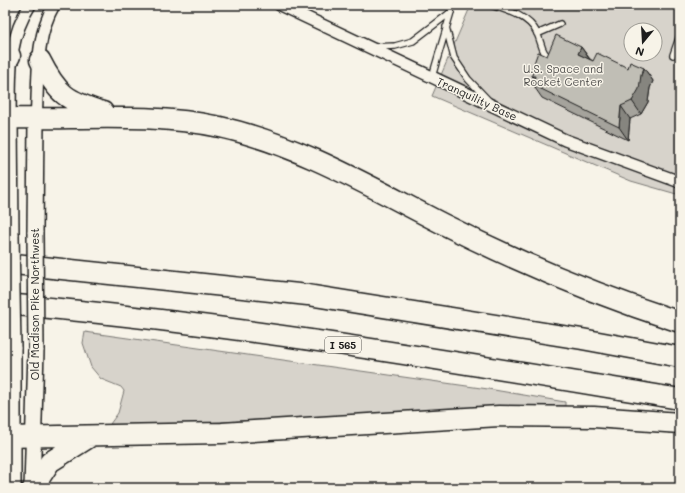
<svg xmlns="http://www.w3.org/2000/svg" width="685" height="493" viewBox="0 0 685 493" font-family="Mali,sans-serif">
<rect width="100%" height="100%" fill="#f7f3e8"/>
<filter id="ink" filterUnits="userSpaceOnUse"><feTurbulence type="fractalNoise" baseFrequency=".025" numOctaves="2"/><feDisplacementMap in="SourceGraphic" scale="8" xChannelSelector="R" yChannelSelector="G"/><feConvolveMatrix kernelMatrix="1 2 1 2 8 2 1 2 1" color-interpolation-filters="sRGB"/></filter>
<g filter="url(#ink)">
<path fill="#d7d3cb" stroke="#7a7874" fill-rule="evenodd" d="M471,5h209v190l-49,-14 -199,-85zM631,30h24v24h-24z
M85,332l403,57 77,13v4c-150,1 -299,18 -449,19l-6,-1 8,-11 6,-22 -3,-4 -20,-8 -10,-12 -8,-24z"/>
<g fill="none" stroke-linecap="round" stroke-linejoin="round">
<defs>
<path id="lane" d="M491,5c16,5 38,11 46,28 5,11 4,19 14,27
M446,27l8,31 14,21 21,22
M537,34l23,-10
M374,47l21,-1 18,-5 38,-29
M673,55l7,-20
M432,77l21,-72"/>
<path id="street" d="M280,5l285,135 115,42
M10,118c1,-42 -4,-75 20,-113
M36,119c3,-38 -2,-80 18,-114"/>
<path id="secondary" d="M10,118l1,118
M35,233l1,-114
M13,347v141
M32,488l4,-138"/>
<path id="highway" d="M40,60c17,34 27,41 63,52
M5,65l5,-9
M5,118c72,2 145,-6 215,9 81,18 154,62 227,99 75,38 153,70 233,96
M5,263l303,32 274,44 98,18
M5,304c227,19 451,58 675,95
M5,437l217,-4 277,-17 95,1 86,6
M33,488l17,-26 38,-24"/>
</defs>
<use href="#lane" stroke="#1c1c1c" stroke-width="8"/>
<use href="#street" stroke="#1c1c1c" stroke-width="14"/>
<use href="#secondary" stroke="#1c1c1c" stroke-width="18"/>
<use href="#highway" stroke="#1c1c1c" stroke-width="23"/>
<use href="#lane" stroke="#f7f3e8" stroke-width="5.5"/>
<use href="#street" stroke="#f7f3e8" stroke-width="11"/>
<use href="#secondary" stroke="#f7f3e8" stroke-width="15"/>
<use href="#highway" stroke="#f7f3e8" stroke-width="20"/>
<defs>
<path id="secondary-bridge" d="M35,233l1,117
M11,236l2,111"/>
</defs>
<use href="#secondary-bridge" stroke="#1c1c1c" stroke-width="18" stroke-linecap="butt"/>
<use href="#secondary-bridge" stroke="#f7f3e8" stroke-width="15"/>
</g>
<path fill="#a5a39c" stroke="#1c1c1c" d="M581,47l9,12 3,2 35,7h16l9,13 -3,7 -2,14 -7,12 -11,5 -2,21 -86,-42 -9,-13 2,-6 -3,-3z"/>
<path fill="#86857f" stroke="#1c1c1c" d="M581,47l9,13 -12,-6z
M644,68l9,13 -3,7 -2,14 -7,12 -9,-13 9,-26z
M621,106l9,13 -2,21 -9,-13z"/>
<path fill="#c0beb5" stroke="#1c1c1c" d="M556,35l25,12 -3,7 15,7 4,-8 31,15 2,-6 14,6 -3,7 -2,14 -7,12 -11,5 -2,21 -86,-42 2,-9h-3l1,-10 5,-14 9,4z"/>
</g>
<g text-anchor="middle" stroke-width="3" stroke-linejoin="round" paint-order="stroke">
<rect fill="#f7f3e8" stroke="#5e5c59" stroke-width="1" x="325" y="337" width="36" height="16" rx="3"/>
<g font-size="10" font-weight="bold" fill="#1c1c1c">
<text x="343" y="349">I 565</text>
</g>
<g font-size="11" fill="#545351" stroke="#f7f3e8">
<text x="563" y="73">U.S. Space and<tspan x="563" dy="13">Rocket Center</tspan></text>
</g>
<g font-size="11" fill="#1c1c1c" stroke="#f7f3e8">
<text transform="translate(477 99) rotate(25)" y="4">Tranquility Base</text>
<text transform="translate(35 304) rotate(-90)" y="4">Old Madison Pike Northwest</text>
</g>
</g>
<rect width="685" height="493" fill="none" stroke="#f7f3e8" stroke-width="20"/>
<rect x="10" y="10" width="665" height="473" fill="none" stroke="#1c1c1c" stroke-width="1.5" filter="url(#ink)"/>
<g transform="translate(643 42) rotate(198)"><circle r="19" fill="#f7f3e8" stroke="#9f9d96"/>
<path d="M0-3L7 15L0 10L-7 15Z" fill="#1c1c1c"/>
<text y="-6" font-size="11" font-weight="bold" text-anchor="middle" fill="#1c1c1c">N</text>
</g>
</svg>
